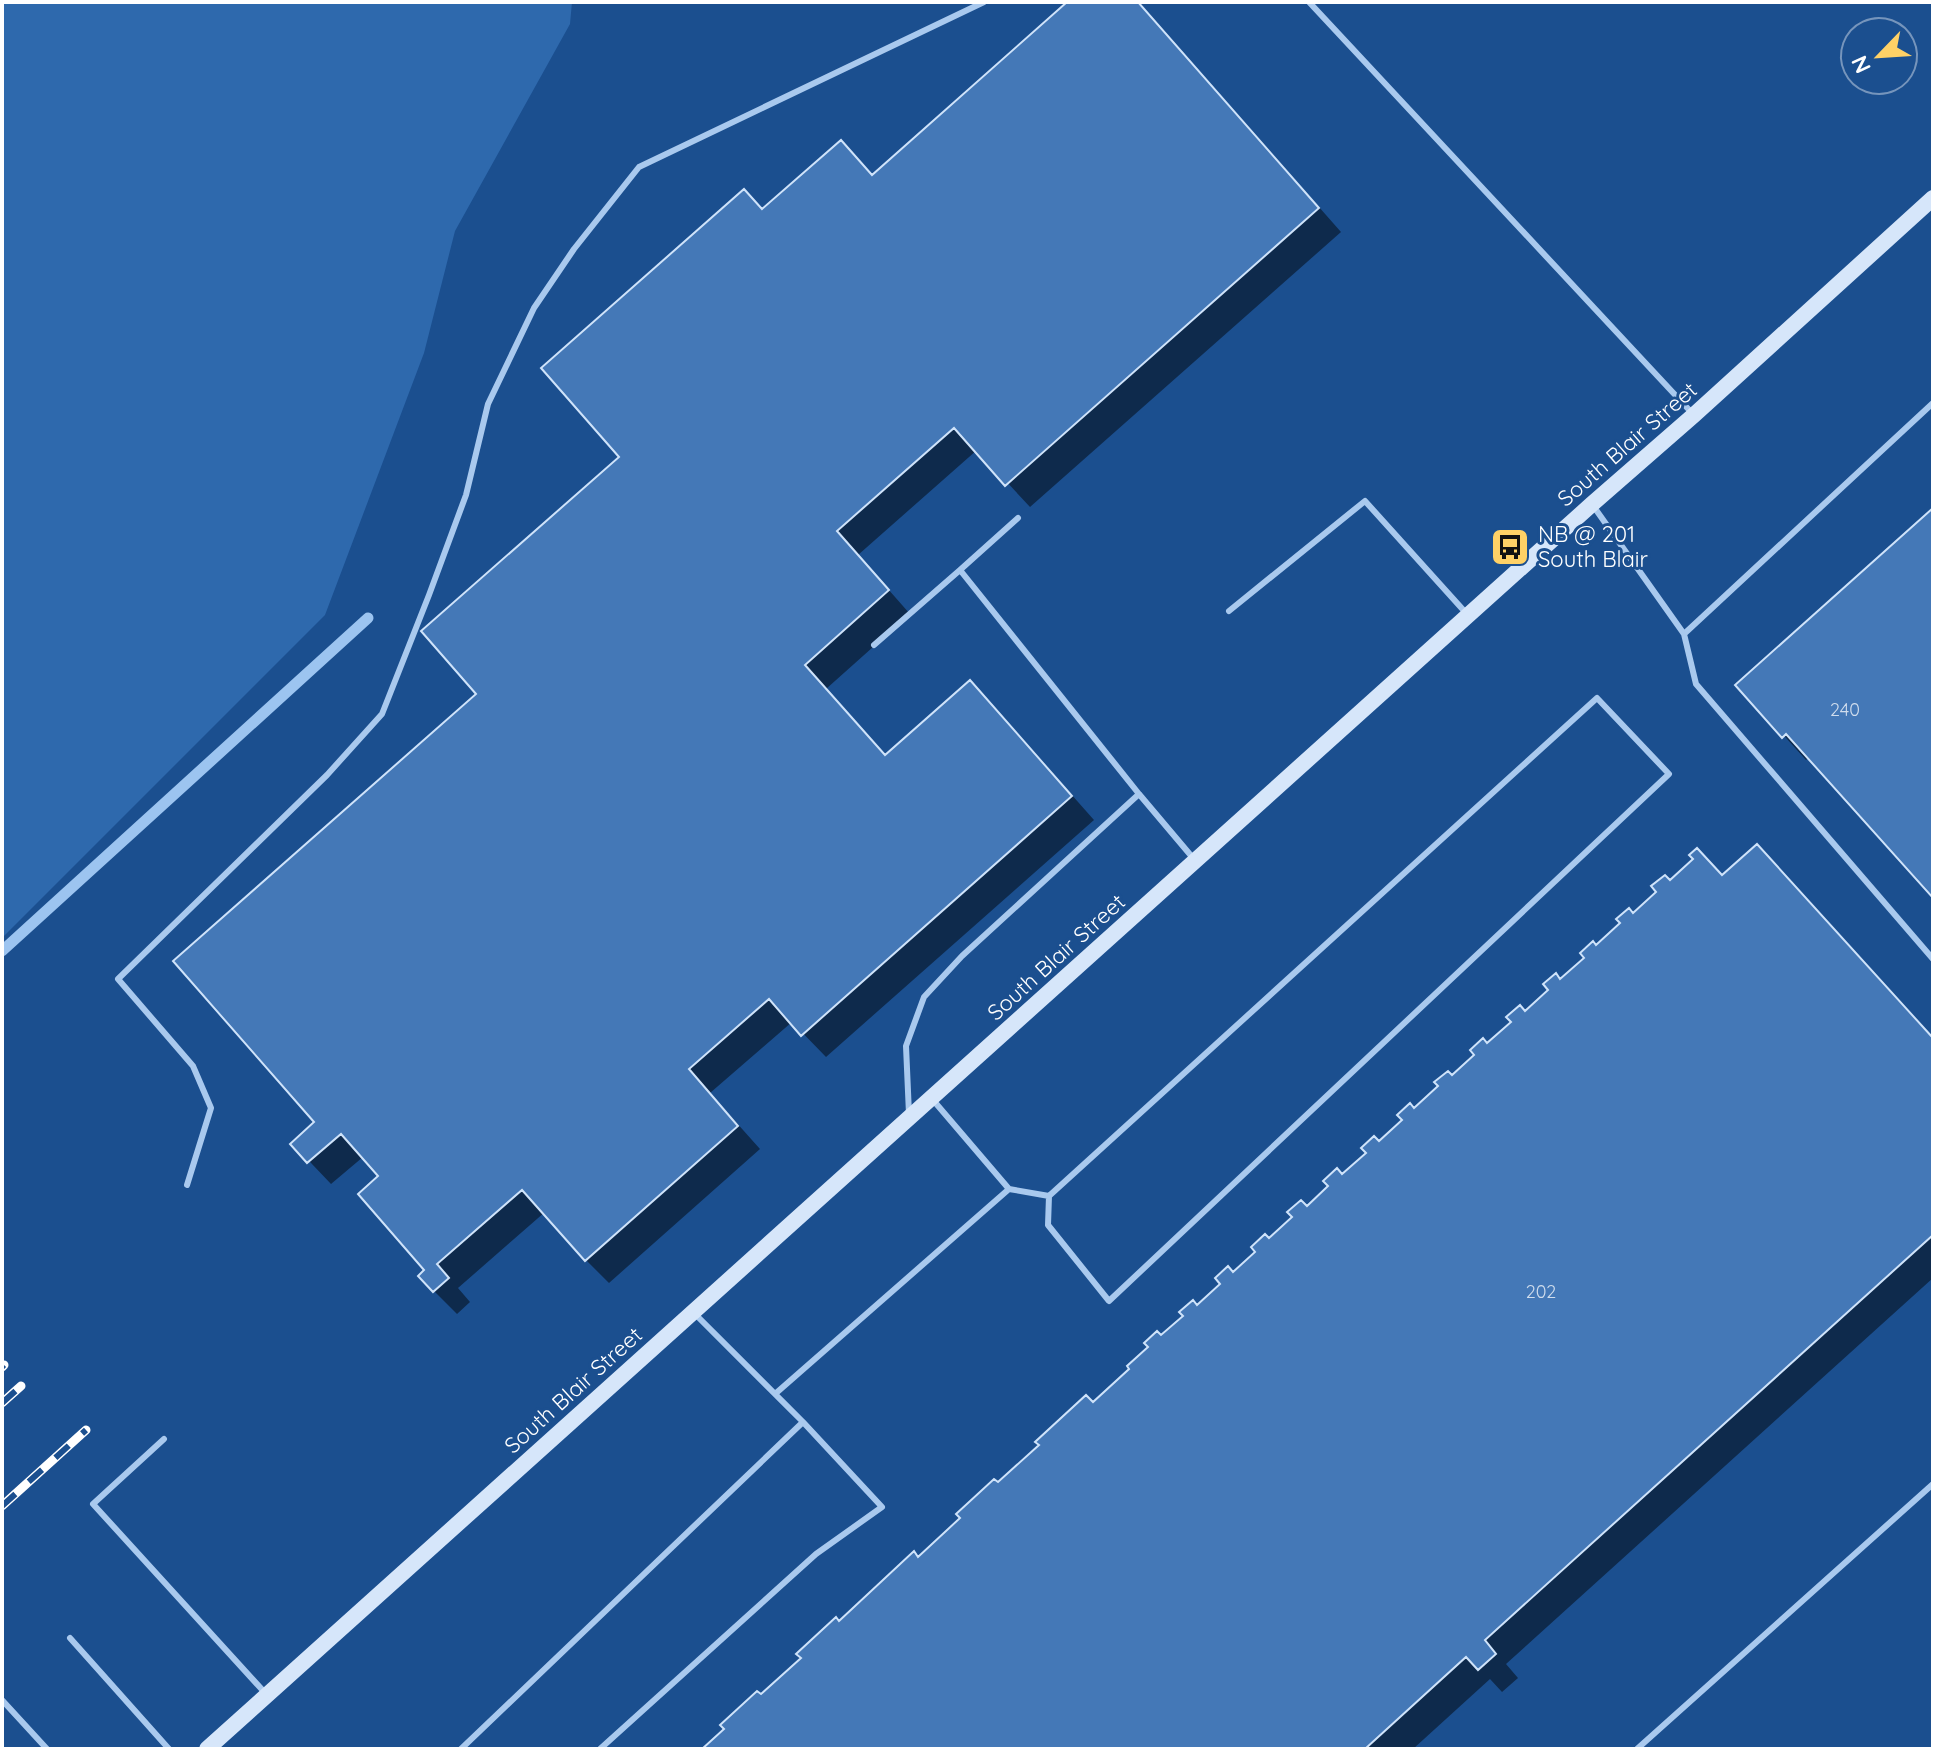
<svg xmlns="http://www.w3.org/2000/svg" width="1935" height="1751" viewBox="0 0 1935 1751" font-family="Quicksand,sans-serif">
<rect width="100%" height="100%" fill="#1b4f8f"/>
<path fill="#2e69ad" d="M2,2h570l-2,22 -115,207 -31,122 -99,262 -323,323z"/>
<path fill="#0007" d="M1071,2h67l203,230 -311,275 -53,-57 -119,105 52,59 -84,75 60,68 84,-74 23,23 101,114 -268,237 -34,-35 -82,71 50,56 -151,134 -23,-23 -41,-48 -87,76 12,14 -13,12 -23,-23 -7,-21 -46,-93 -18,-20 -32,27 -38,-40 24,-21 162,-429 143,-236 141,-247 78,-68 32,33z
M1933,511v384l-124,-138 -3,3 -68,-75z
M1723,877l210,162v239l-427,386 12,14 -16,14 -12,-13 -77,70h-708l134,-125 80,-65 79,-74 95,-81 68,-66 108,-97 401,-358z"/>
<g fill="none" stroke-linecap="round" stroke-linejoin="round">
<path stroke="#9cc4f0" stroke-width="11" d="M2,951l366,-333"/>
</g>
<path fill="#4478b7" stroke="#cfe3fa" stroke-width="2" d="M1067,2h71l181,206 -314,278 -51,-58 -117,103 52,59 -84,75 80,90 85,-75 102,116 -271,240 -32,-37 -80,70 49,57 -153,135 -63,-71 -85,74 12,14 -16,14 -15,-16 6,-6 -66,-76 20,-18 -37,-42 -34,29 -17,-19 24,-22 -141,-161 303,-267 -55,-63 198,-174 -78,-89 203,-179 18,20 79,-69 31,35z
M1933,508v390l-147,-164 -4,4 -47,-53z
M1757,844l176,194v197l-448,405 11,14 -18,16 -12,-13 -101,92h-663l22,-20 -4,-4 37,-34 4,3 40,-36 -5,-4 40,-37 3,4 75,-70 4,6 42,-39 -4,-4 38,-35 4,3 41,-37 -4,-3 51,-47 7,7 36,-33 -2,-3 21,-19 -4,-4 13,-12 4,4 22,-19 -4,-4 14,-12 4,5 23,-21 -5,-6 13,-12 5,6 22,-20 -4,-5 14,-13 4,4 23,-21 -5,-5 14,-12 6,6 21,-20 -5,-5 14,-13 5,6 24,-21 -5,-5 13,-12 5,5 23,-21 -5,-5 13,-12 4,5 24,-22 -4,-4 14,-11 4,4 22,-20 -4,-5 13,-12 4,5 24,-21 -5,-5 14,-12 5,6 23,-21 -5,-6 13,-11 4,6 24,-21 -4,-5 13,-12 3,4 24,-22 -4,-4 13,-11 4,5 23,-21 -5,-6 14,-11 5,5 23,-21 -4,-4 8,-7 25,27z"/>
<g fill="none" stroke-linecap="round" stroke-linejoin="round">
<path stroke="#a9c9ee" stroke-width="6" d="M1309,2l383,411
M1594,507l90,127 249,-231
M960,570l58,-52
M1229,611l136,-110 101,112
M1684,634l12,50 237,275
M874,645l86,-75 179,224 54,64
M909,1114l-3,-68 18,-49 38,-41 177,-162
M187,1185l24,-77 -18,-42 -75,-87 209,-204 55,-61 47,-119 37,-100 22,-91 46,-96 40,-59 65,-82 345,-165
M1009,1189l40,7 548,-498 72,76 -560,527 -61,-76 1,-29
M775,1394l234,-205 -76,-89
M164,1439l-71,65 174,191
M70,1638l99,111
M2,1700l45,49
M461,1749l342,-327 -110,-110
M600,1749l216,-195 66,-47 -79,-85
M1637,1749l296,-265"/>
<path stroke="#d6e6fa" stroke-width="16" d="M207,1749l1385,-1245 102,-89 239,-217"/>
<defs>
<path id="rail" d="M2,1367l2,-2
M2,1403l19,-17
M2,1506l84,-76"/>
</defs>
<use href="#rail" stroke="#fff" stroke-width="9"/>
<use href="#rail" stroke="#1b4f8f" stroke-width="6" stroke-dasharray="18" stroke-linecap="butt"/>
</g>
<defs>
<symbol id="bus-square" viewBox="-11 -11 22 22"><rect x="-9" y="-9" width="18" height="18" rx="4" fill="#ffd166" stroke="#1b4f8f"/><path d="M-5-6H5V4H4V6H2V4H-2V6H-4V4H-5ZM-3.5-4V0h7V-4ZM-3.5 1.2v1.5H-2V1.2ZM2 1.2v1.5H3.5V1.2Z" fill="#111"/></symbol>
</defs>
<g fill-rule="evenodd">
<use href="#bus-square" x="1488" y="525" width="44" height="44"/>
</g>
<g text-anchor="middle" stroke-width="6" stroke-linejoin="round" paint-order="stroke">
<g font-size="18" fill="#d0dded">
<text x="1845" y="716">240</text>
<text x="1541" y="1298">202</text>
</g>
<g font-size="22" fill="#fff" stroke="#1b4f8f">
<text transform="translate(1627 444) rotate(-41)" y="8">South Blair Street</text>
<text transform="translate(1056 957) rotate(-42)" y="8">South Blair Street</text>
<text transform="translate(573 1390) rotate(-42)" y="8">South Blair Street</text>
</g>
<g font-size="22" fill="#fff" stroke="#1b4f8f" text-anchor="start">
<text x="1538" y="542">NB @ 201<tspan x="1538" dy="25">South Blair</tspan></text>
</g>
</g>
<rect width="1935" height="1751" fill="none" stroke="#ffffff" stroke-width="8"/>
<g transform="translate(1879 56) rotate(245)"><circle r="38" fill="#1b4f8f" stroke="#7695bc" stroke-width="2"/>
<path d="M0-6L14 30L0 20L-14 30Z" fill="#ffd166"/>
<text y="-12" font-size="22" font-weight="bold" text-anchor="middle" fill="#ffffff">N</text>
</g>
</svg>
